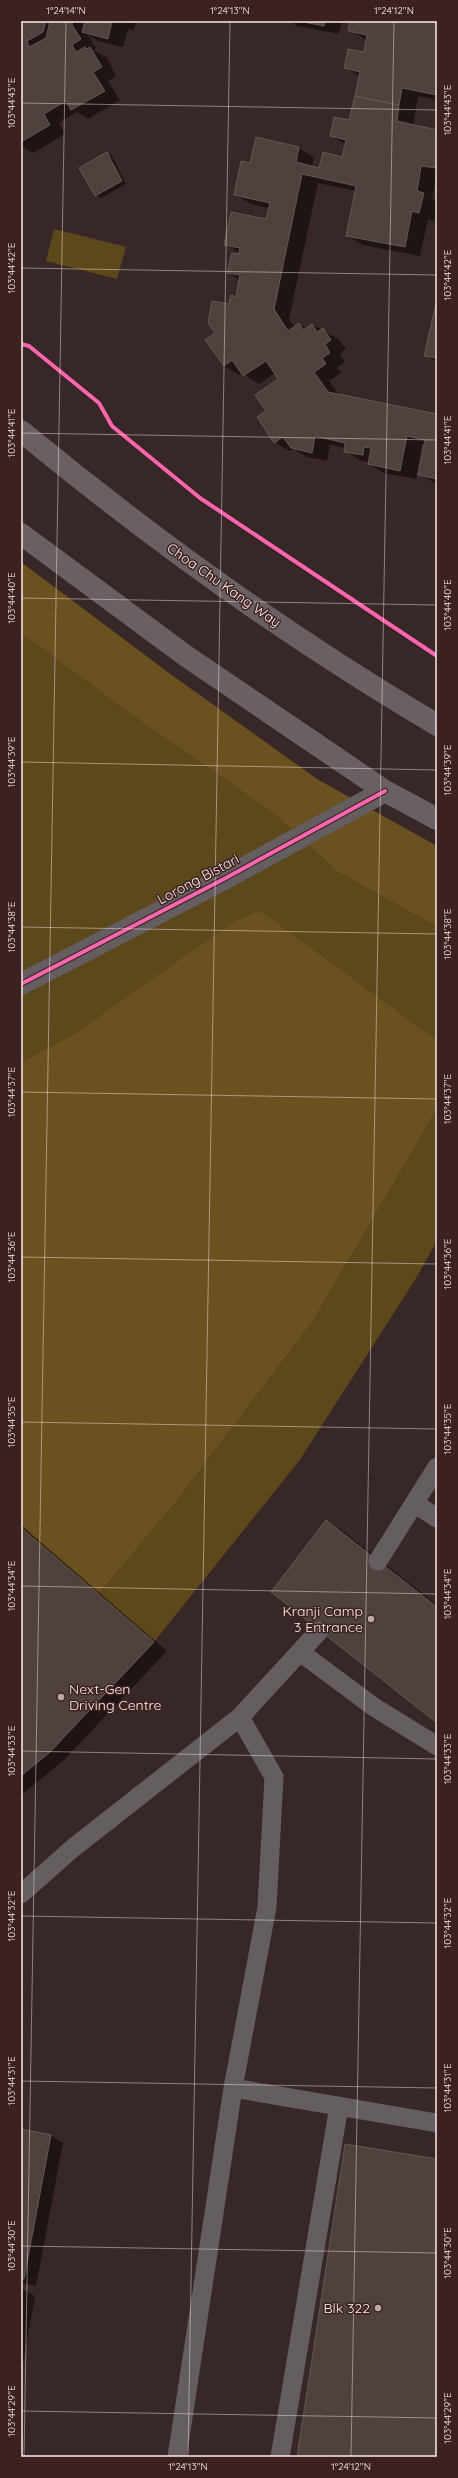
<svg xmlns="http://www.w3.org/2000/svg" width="458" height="2478" viewBox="0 0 458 2478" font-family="Quicksand,sans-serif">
<rect width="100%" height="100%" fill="#372726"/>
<path fill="#5d481c" d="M54,229l72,18 -9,32 -71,-18z
M21,633l111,82 140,97 66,60 99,55v113l-176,-129 -185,122 -55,29z
M437,1109v132l-22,39 -116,181 -145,181 -104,110 -29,24v-94l20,-19 134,-160 138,-182z"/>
<path fill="#6a511f" d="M21,562l148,111 148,106 120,67v81l-99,-55 -66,-60 -140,-97 -111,-82z
M261,911l176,129v69l-124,212 -138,182 -134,160 -20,19v-620l55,-29 162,-114z"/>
<path fill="#0007" d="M21,21h115l-2,9 -6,-1 -5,18 -25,-6 -11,-7 9,14 -3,2 13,7 10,19 -8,5 12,19 -32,19 -11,-7 -7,4 -11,7 6,11 -32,19 -12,-7z
M289,21h53l-3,13 -42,-8z
M351,21h86v79l-19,-4 -5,30 24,5v43l-5,25 5,2v9l-2,11 -7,-2 -8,37 -57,-11 -16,-9 10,-45 -39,-8 -29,136 6,8 4,-3 8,5 5,-4 11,5 15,9 8,10 -6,5 5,8 -8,5 4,6 -12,8 10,14 98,20v69l-18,-10 6,-29 -3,-1 -6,35 -32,-6 -15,-9v-2l-9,-2 -15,-9v-3l-15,-4 -3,17 -20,-4 -13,-8 -4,2 -16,-9 -7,-31 12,-31 -4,-7 -16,11 -17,-11 -2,2 -16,-9 -8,-33 14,-28 7,-7 3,-18 -12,-7 12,-20 -15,-9 41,-23 3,-13 -18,-4 -16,-9 15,-31 48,-16 16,9 -2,10 8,2 22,-11 3,-14 -14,-8 19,-15 10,-45 -15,-8 19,-15 3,-13 -18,-10z
M107,153l5,3 14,28 -25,14 -5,-3z
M437,303v59l-12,-7z
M326,1521l14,8 97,76v116z
M21,1525l146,126 -103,109 -43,35z
M21,2130l29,5 13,8 -27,143 -15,-3z
M21,2289l14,7 -14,78z"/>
<path fill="#4e413e" stroke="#655754" d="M21,21h25l-3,11 -16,9 2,6 17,-9 4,-17h23l-1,4 9,14 -9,6 4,7 9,-5 2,2 3,-2 12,20 -9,5 12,19 -34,19 -5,-9 -12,7 -10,6 6,11 -29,17z
M85,21h27l-4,18 -26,-7z
M299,21h26l-1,5z
M350,21h87v74l-35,-7 -3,17 -44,-9 5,-24 -16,-4 4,-19 16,3 3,-17 -19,-4z
M355,96l44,9 -2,16 40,9v38l-16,-2 -4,25 7,2 -5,20 -7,-2 -7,36 -59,-11 10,-50 -54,-12 -28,135 14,22 11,-8 4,7 9,-6 5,8 6,-4 8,12 -6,4 5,9 -8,5 4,6 -12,8 14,20 109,22v65l-19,-4 7,-35 -18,-4 -7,35 -32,-7 3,-16 -7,-1 -1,8 -19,-3 1,-9 -30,-7 -3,17 -21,-5 -8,-11 -9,6 -17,-26 9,-6 -11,-16 23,-16 -5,-8 -7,-10 -23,15 -11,-16 -8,6 -19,-26 10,-7 -7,-10 4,-22 17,3 2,-9 5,2 4,-22 -13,-2 5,-20 7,1 1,-6 -16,-3 7,-33 35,7 4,-16 -36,-8 7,-34 9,2 6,-26 43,10 -3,15 23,6 4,-16 19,5 4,-17 -16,-4 4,-19 15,3z
M107,152l15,29 -27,15 -16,-28z
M437,299v59l-13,-2z
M326,1520l111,87v116l-166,-131z
M21,1528l133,114 -104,110 -29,24z
M21,2129l30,6 -27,144h-3z
M345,2144l92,15v298h-140z"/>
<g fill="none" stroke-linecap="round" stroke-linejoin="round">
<path stroke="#645e60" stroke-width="19" d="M414,1503l23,15
M378,1561l59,-94
M300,1652l74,55 63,39
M21,1894l52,-46 167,-131 79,-86
M233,2088l204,35
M177,2457l56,-369 34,-181 7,-130 -34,-60
M280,2457l59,-351"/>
<path stroke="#645e60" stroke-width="22" d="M21,984l201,-104 163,-89"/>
<path stroke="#686062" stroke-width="22" d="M21,431c131,108 270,208 416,294
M21,534l165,122 199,135 52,28"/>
<defs>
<path id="cycleway" d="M21,344l8,2 70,57 13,23 88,72 237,158
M21,984l201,-104 163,-89"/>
</defs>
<use href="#cycleway" stroke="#3d2120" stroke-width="6"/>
<use href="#cycleway" stroke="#f766af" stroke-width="4"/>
</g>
<path fill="none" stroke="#feedec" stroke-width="1" stroke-opacity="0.45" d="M21,103l416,7M21,268l416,7M21,433l416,7M21,598l416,7M21,762l416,8M21,927l416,7M21,1092l416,7M21,1257l416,7M21,1422l416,7M21,1586l416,8M21,1751l416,8M21,1916l416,7M21,2081l416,7M21,2246l416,7M21,2411l416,7M24,2457l42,-2436M188,2457l42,-2436M351,2457l43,-2436"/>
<g fill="#b8a8a7" stroke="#3d2120" stroke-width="1.5">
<circle cx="371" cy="1619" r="4"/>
<circle cx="61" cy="1697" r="4"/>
<circle cx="378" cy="2308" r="4"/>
</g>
<g text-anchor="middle" stroke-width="3" stroke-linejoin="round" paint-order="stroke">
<g font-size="14" fill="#feedec" stroke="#3d2120">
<text transform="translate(224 585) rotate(35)" y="5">Choa Chu Kang Way</text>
<text transform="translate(198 879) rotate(-28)" y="5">Lorong Bistari</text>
</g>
<g font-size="14" fill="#feedec" stroke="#3d2120" text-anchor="end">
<text x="363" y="1616">Kranji Camp<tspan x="363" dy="16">3 Entrance</tspan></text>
<text x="69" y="1694" text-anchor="start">Next-Gen<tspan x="69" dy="16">Driving Centre</tspan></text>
<text x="370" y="2313">Blk 322</text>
</g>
</g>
<rect width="458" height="2478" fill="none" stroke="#3d2120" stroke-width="44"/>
<rect x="22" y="22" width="414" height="2434" fill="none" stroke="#feedec" stroke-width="1.5"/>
<g font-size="10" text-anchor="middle" fill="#feedec">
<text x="66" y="14">1°24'14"N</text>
<text x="230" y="14">1°24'13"N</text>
<text x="394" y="14">1°24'12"N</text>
<text transform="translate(11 103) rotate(-90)" y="4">103°44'43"E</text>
<text transform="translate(447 110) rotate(-90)" y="4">103°44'43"E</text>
<text transform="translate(11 268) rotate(-90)" y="4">103°44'42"E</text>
<text transform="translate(447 275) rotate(-90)" y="4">103°44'42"E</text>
<text transform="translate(11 433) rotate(-90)" y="4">103°44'41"E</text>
<text transform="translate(447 440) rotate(-90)" y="4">103°44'41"E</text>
<text transform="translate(11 598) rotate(-90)" y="4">103°44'40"E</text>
<text transform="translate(447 605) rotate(-90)" y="4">103°44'40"E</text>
<text transform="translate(11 762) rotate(-90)" y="4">103°44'39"E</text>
<text transform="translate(447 770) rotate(-90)" y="4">103°44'39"E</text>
<text transform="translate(11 927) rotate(-90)" y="4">103°44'38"E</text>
<text transform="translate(447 934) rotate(-90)" y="4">103°44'38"E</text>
<text transform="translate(11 1092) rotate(-90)" y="4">103°44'37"E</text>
<text transform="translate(447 1099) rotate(-90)" y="4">103°44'37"E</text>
<text transform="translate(11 1257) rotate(-90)" y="4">103°44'36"E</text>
<text transform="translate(447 1264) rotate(-90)" y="4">103°44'36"E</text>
<text transform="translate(11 1422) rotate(-90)" y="4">103°44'35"E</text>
<text transform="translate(447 1429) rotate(-90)" y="4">103°44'35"E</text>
<text transform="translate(11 1586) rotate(-90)" y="4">103°44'34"E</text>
<text transform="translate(447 1594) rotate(-90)" y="4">103°44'34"E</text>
<text transform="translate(11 1751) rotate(-90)" y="4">103°44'33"E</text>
<text transform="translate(447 1759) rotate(-90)" y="4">103°44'33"E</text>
<text transform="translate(11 1916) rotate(-90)" y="4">103°44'32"E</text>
<text transform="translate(447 1923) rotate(-90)" y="4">103°44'32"E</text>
<text transform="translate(11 2081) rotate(-90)" y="4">103°44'31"E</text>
<text transform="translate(447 2088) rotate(-90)" y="4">103°44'31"E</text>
<text transform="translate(11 2246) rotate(-90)" y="4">103°44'30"E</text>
<text transform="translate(447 2253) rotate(-90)" y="4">103°44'30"E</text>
<text transform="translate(11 2411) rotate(-90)" y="4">103°44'29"E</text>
<text transform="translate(447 2418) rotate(-90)" y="4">103°44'29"E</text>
<text x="188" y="2470">1°24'13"N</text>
<text x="351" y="2470">1°24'12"N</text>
</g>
</svg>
